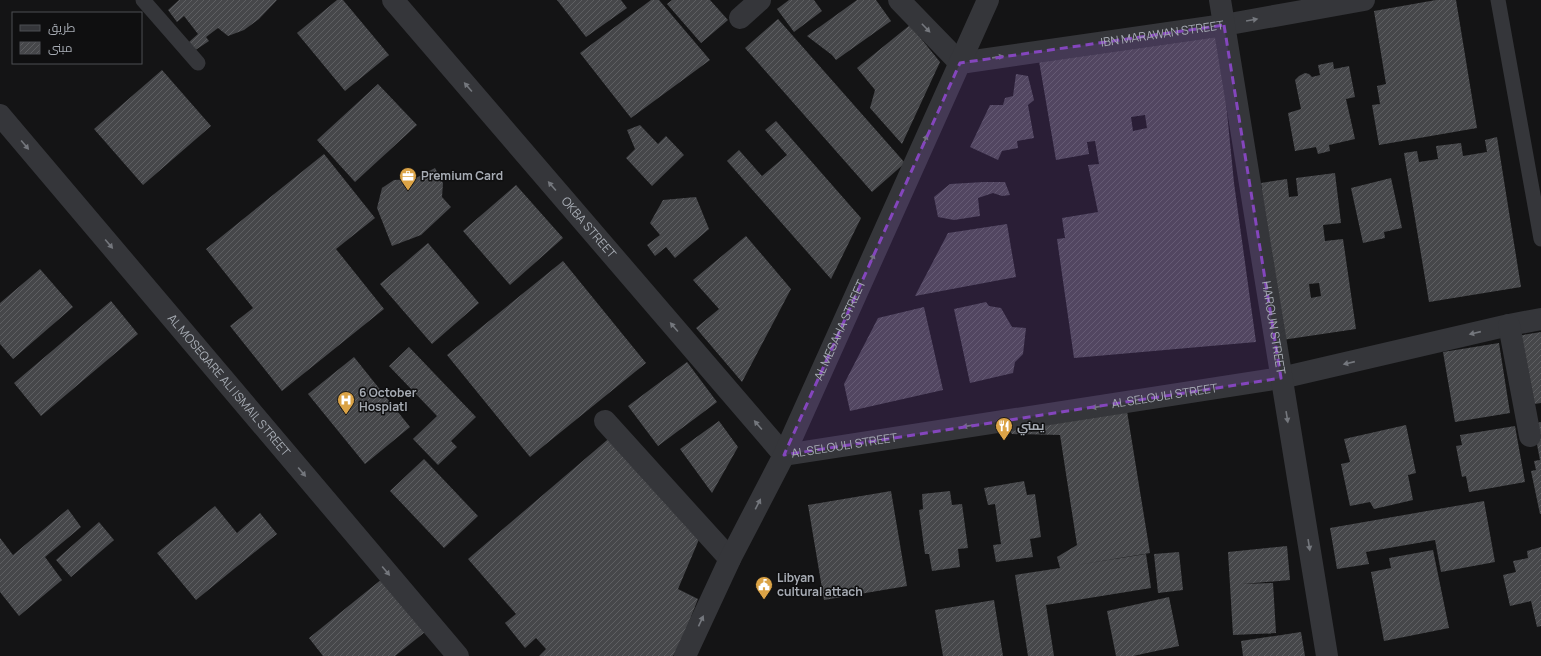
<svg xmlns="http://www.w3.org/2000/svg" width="1541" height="656" viewBox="0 0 1541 656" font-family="Manrope,Cairo,sans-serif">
<defs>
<pattern id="building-hatch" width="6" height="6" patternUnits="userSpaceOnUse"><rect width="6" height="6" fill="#46474a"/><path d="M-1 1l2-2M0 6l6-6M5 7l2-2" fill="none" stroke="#5e5f62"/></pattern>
</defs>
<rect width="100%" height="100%" fill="#141415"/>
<path fill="url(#building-hatch)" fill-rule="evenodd" d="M179,0h98l-18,19 -15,11 -16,6 -10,-8 -12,9 3,4 -15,10 -5,-9 9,-8 -14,-18 -7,6 -9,-12z
M337,0h6l46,55 -44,36 -48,-58z
M557,0h64l6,8 -41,29z
M651,0h8l51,60 -79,58 -51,-65z
M672,0h38l18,20 -27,23 -34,-39z
M789,0h25l8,11 -28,21 -17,-23z
M857,0h19l15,21 -55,39 -4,-5 -25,-19z
M1436,0h20l21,128 -98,17 -7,-40 8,-1 -3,-18 9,-2 -12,-73z
M778,19l127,144 -33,29 -127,-144z
M910,25l30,37 -38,82 -32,-36 5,-18 -18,-22z
M1219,31l15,152 22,159 -182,16 -17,-119 8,-1 -3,-20 36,-6 -10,-47 11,-1 -4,-23 -8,1 2,12 -33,6 -17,-99zM1145,115l2,13 -14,3 -2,-14z
M1333,62l1,7 15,-3 6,31 -9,2 9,40 -26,6 1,6 -12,3 -2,-7 -21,4 -7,-38 13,-4 -6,-29 4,-4 6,-3 4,1 3,3 8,-2 -2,-10z
M162,70l49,56 -68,59 -49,-56z
M1016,74l12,2 6,24 -6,5 6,33 -17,3 1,7 -16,3 -4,9 -28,-13 20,-42h13l2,-7 8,-2z
M378,84l39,41 -62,57 -38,-42z
M776,121l85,97 -30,61 -104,-118 12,-11 23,26 25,-21 -22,-25z
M640,125l18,19 8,-8 18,19 -32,31 -26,-28 9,-9 -8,-19z
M1497,137l24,150 -92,15 -25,-149 13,-2 2,11 19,-3 -2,-13 25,-3 2,13 24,-4 -2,-12z
M324,154l51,64 -39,31 48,60 -102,82 -52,-65 23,-18 -47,-59z
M435,168l8,15 -1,14 9,10 -30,28 -29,11 -15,-38 5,-20 12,-8 20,-1z
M1335,173l6,50 -18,2 2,16 18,-2 13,90 -74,11 -27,-150 7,-1 -1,-6 26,-4 2,18 9,-1 -2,-18zM1319,283l2,13 -10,2 -2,-14z
M1391,178l11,50 -18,4 1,6 -22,5 -12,-55z
M984,182h21l5,13 -8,1 -9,-3 -15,5 2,18 -26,4 -16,-3 -4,-20 16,-13z
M516,185l47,53 -53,47 -47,-54z
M696,197l13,32 -34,29 -9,-11 -11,9 -8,-11 13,-10 -10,-12 13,-23z
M1007,224l9,53 -101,19 33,-63z
M746,236l45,53 -49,93 -46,-54 23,-19 -26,-29z
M428,243l51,60 -47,41 -52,-60z
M563,261l83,102 -116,94 -83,-102z
M40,269l33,38 -60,52 -13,-15v-41z
M111,301l27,33 -97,82 -27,-33z
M986,302l3,4 12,2 11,19 14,1 -3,26 -8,8 -2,11 -43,10 -16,-74z
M924,307l19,83 -93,21 -6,-27 34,-66z
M1541,332v71l-13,2 -11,-69z
M1499,343l11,70 -55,9 -12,-70z
M409,347l67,70 -25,24 6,6 -19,18 -25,-26 24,-23 -48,-50z
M354,357l56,70 -45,37 -57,-70z
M687,362l30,40 -59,44 -30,-40z
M1126,405l24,148 -79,13 75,-12 5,34 -105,17 8,51h-26l-13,-81 45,-7 -3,-11 20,-12 -17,-110 -48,-1 -8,-10z
M719,421l19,26 -26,46 -32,-44z
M1541,422v92h-1l-9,-43 5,-1 -2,-9 6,-1 -7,-36z
M1406,425l10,48 -8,2 5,25 -39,9 -4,-7 -20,4 -9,-42 9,-2 -6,-23z
M1515,426l10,56 -56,10 -3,-16 -4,1 -6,-31 6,-1 -2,-10z
M613,435l87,102 -22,52 20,10 -17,43 -8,14h-134l7,-7 -10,-11 -11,10 -20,-25 11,-9 -48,-55z
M424,459l54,57 -34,32 -54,-57z
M1024,481l3,14 8,-1 6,43 -11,2 3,18 -37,5 -3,-17 8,-1 -6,-40 -7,1 -4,-17z
M891,491l16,95 -83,14 -16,-95z
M950,491l2,14 10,-1 6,44 -10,1 2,18 -28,4 -3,-17h-4l-6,-44 4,-1 -1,-15z
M1484,501l11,61 -54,10 -6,-32 -69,12 3,12 -32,5 -7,-41z
M215,506l22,27 23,-20 17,21 -81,66 -39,-47z
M68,509l13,18 -36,30 17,23 -43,36 -19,-24v-54l13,17z
M99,522l15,18 -43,37 -15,-17z
M1287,546l3,34 -48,4 31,-1 3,50 -43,2 -5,-83z
M1541,547v79l-4,1 -6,-26 -21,5 -7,-31 13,-3 -3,-11 15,-3 -1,-7z
M1433,550l16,78 -65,13 -13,-69 20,-4 -2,-10z
M1179,552l4,38 -25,3 -4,-39z
M382,579l43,53 -30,24h-72l-14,-18z
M1169,597l10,49 -46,10h-17l-9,-45z
M994,600l9,56h-60l-8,-46z
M1301,632l4,24h-62l-2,-15z"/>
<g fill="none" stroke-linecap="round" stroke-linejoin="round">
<path stroke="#35363a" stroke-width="15" d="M143,0l55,63
M1498,0l43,239"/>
<g stroke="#35363a" stroke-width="22">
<path id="s1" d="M393,0l391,455 497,-77 228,-53 32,-6"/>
<path id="s2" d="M899,0l61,63 264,-38 140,-25"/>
<path id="s3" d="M1220,0l107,656"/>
<path d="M740,18l20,-18"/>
<path id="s4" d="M0,115l458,541"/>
<path d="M1509,325l21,111"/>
<path d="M605,421l125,138"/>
<path id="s5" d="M685,656l45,-97 54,-104 204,-455"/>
</g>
</g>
<defs><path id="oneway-solid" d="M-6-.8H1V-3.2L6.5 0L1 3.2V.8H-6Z"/></defs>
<g fill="#74777d">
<use href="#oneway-solid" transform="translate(1252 20) rotate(-10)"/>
<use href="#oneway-solid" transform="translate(926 28) rotate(46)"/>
<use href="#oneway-solid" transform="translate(998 57) rotate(-8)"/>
<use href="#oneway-solid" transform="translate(468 87) rotate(-131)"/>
<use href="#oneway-solid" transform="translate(925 140) rotate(-66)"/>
<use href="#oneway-solid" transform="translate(25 145) rotate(50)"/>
<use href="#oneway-solid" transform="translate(552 186) rotate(-131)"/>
<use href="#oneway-solid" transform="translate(109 244) rotate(50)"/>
<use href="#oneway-solid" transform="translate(872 259) rotate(-66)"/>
<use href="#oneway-solid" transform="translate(674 327) rotate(-131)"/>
<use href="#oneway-solid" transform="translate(1475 333) rotate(167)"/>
<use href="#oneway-solid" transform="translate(1349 363) rotate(167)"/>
<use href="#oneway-solid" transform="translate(1097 407) rotate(171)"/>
<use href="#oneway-solid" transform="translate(1287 417) rotate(81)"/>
<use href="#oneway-solid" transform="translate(758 425) rotate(-131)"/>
<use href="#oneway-solid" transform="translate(968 426) rotate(171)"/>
<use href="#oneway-solid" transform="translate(302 472) rotate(50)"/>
<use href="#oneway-solid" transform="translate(758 504) rotate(-63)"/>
<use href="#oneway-solid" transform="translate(1309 545) rotate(81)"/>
<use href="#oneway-solid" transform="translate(386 571) rotate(50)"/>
<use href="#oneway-solid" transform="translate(701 621) rotate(-65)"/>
</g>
<path fill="#8446bd" fill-opacity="0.2" stroke="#8446bd" stroke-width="3" stroke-dasharray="8 5" stroke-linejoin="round" d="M1224,25l57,353 -497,77 176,-392z"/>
<defs>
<symbol id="office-pin" viewBox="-11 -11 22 30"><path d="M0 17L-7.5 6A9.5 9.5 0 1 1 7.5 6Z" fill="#dba346" stroke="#0f0f10"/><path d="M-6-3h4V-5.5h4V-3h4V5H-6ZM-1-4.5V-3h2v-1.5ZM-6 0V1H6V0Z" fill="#fff"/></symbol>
<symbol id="hospital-pin" viewBox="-11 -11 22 30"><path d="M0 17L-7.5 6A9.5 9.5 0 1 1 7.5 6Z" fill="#dba346" stroke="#0f0f10"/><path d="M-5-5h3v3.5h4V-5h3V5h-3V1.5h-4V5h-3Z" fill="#fff"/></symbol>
<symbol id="restaurant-pin" viewBox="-11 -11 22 30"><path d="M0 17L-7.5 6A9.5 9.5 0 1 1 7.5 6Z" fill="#dba346" stroke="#0f0f10"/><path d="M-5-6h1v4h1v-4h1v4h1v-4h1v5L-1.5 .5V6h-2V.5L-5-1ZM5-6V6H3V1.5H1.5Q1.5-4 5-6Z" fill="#fff"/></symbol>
<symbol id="civic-pin" viewBox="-11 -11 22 30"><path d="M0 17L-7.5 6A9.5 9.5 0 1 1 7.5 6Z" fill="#dba346" stroke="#0f0f10"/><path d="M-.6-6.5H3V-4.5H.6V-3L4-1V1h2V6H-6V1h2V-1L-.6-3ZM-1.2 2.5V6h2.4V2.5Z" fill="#fff"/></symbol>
</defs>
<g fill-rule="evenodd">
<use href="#office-pin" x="398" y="166" width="20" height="27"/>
<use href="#hospital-pin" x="336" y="390" width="20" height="27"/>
<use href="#restaurant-pin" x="994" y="416" width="20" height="27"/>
<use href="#civic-pin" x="754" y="575" width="20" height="27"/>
</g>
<g text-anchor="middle" stroke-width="3" stroke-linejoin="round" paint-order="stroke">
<g font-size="12" fill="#a7acb4" stroke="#0f0f10">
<text dy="4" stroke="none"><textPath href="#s2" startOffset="292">IBN MARAWAN STREET</textPath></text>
<text dy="4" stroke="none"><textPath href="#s1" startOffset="300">OKBA STREET</textPath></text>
<text dy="4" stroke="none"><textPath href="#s3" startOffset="332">HAROUN STREET</textPath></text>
<text dy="4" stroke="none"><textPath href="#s5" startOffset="361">AL MESAHA STREET</textPath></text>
<text dy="4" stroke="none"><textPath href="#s4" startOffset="354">AL MOSEQARE ALI ISMAIL STREET</textPath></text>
<text dy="4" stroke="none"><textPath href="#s1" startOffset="985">AL SELOULI STREET</textPath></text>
<text dy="4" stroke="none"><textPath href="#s1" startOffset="661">AL SELOULI STREET</textPath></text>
</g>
<g font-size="12" font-weight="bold" fill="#a7acb4" stroke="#0f0f10" text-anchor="start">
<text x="421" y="180">Premium Card</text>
<text x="359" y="397">6 October<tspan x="359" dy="14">Hospiatl</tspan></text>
<text x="1017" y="430">يمني</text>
<text x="777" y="582">Libyan<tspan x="777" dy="14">cultural attach</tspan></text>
</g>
</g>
<rect x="12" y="12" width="130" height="52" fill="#0f0f10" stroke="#4c4e52"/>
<rect x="20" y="25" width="20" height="6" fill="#35363a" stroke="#4c4e52"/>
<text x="48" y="32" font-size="12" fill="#a7acb4">طريق</text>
<rect x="20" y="42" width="20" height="12" fill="url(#building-hatch)" stroke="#4c4e52"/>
<text x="48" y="52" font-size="12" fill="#a7acb4">مبنى</text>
</svg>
